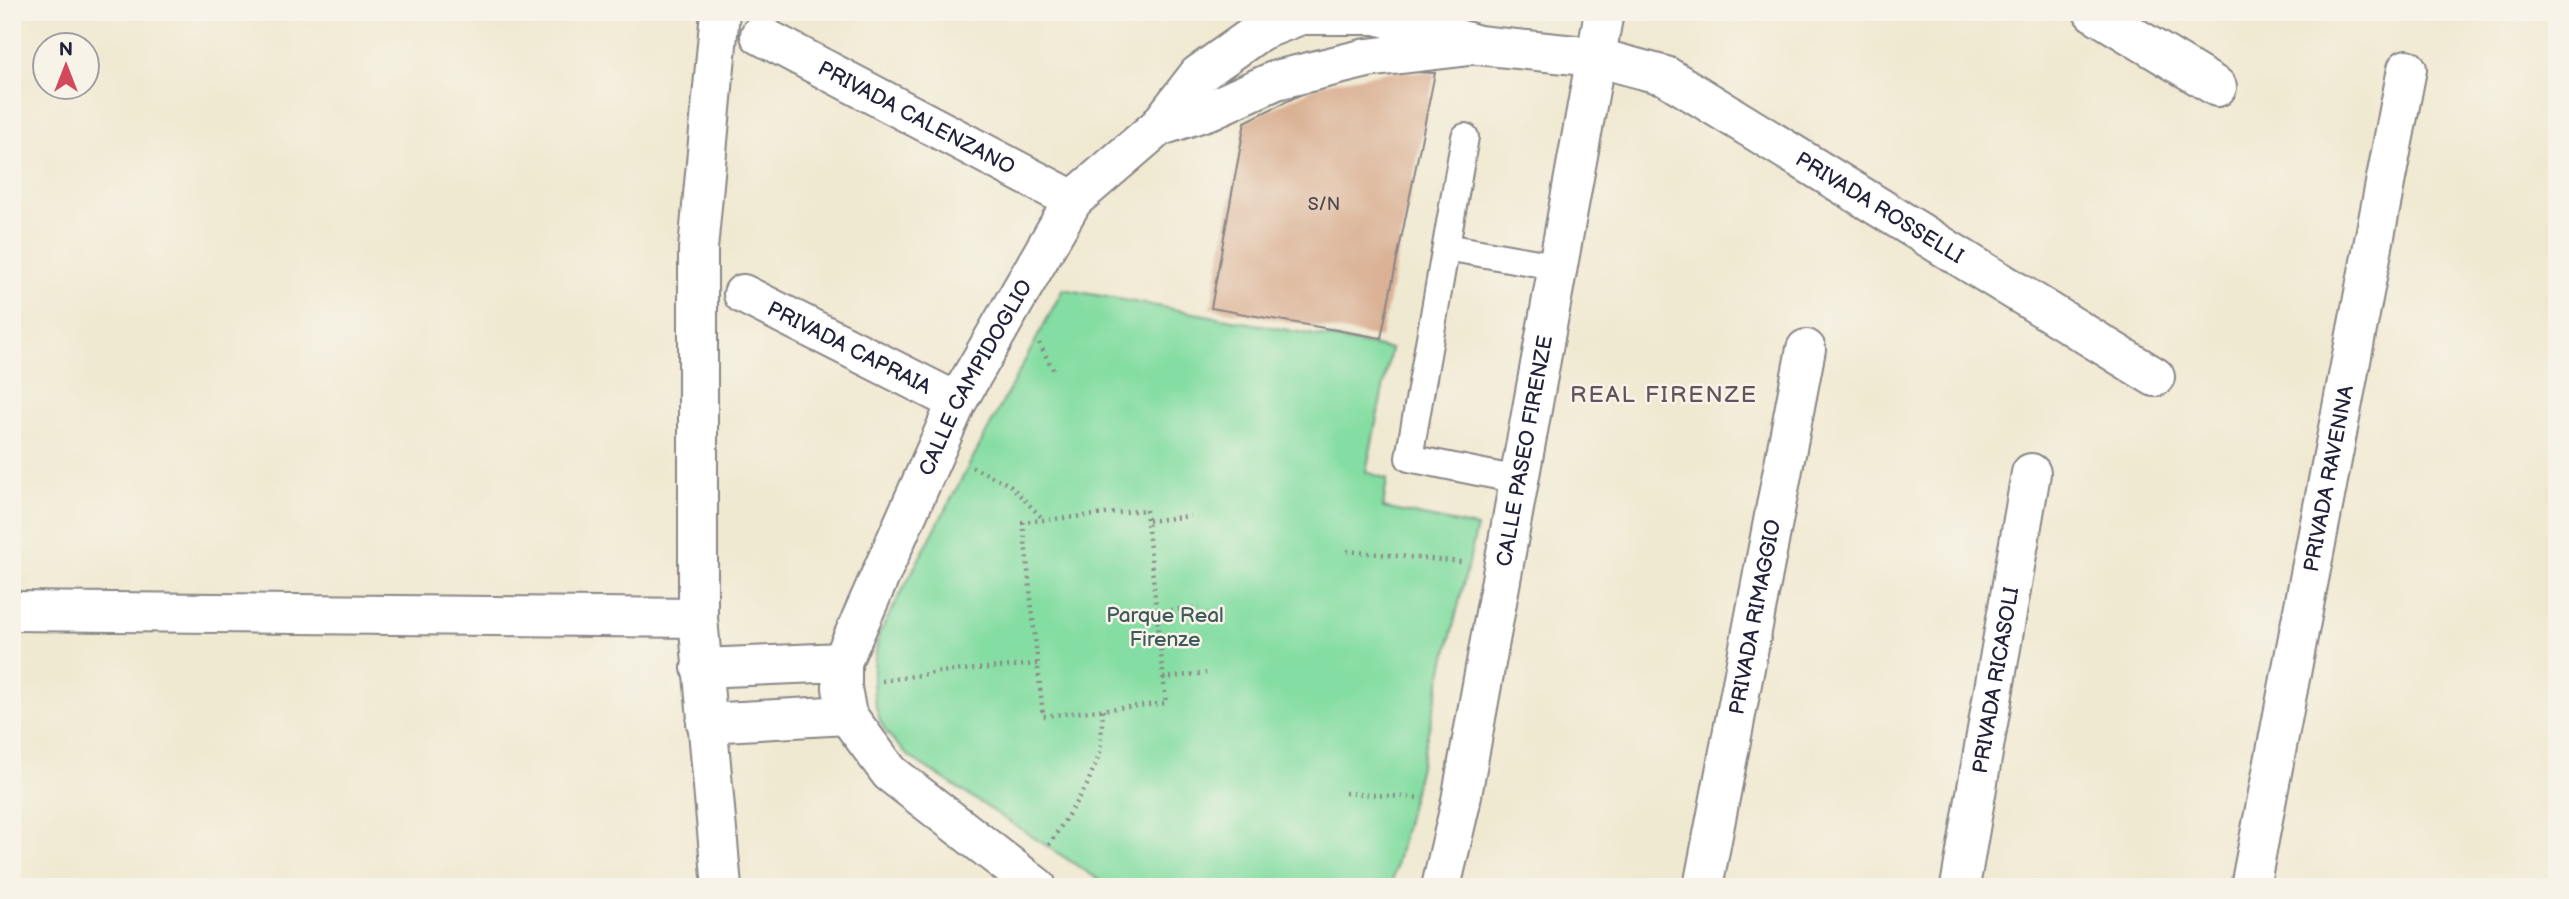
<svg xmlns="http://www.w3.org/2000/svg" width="2569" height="899" viewBox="0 0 2569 899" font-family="'Balsamiq Sans',sans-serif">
<rect width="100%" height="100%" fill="#f7f3e8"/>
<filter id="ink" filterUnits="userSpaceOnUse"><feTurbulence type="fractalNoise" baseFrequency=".0143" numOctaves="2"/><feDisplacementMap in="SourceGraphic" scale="14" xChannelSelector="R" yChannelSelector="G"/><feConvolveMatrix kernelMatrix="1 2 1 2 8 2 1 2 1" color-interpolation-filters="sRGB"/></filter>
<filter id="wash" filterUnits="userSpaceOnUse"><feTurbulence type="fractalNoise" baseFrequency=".00686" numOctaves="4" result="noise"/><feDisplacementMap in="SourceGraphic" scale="28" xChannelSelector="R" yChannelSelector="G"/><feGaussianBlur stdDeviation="1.57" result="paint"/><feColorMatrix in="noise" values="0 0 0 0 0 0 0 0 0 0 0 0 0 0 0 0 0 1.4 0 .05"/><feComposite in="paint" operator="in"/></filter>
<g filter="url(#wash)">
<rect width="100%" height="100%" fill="#f0e9d1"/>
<path fill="#84dda2" stroke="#53806e" stroke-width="2" d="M1063,289l328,60 -25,123 21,7 -4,29 94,19 -86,360h-281l-203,-132c-7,-8 -16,-16 -22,-25 -17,-28 -12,-65 -6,-96z"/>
<g id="blocks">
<path fill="#dab194" d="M1393,71l42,2 -54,265 -170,-30 34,-186 77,-38z"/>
</g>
</g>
<g filter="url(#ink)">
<use href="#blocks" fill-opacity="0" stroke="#898686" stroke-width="2"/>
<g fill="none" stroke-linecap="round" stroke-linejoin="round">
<defs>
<path id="service" d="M1465,137l-56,321 109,22
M1446,247l114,20"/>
<g id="minor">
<path d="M2093,12l124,75"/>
<path id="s1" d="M760,35l313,165"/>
<path d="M1158,127l54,-18 64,-29 91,-22 95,-11"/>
<path id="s2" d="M743,294l214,108"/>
<path d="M12,611l686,7"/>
<path d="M701,668l141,-6"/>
<path d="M706,723l141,-8"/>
<path id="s3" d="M1037,887l-147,-114 -43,-58 -5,-27v-26l115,-260 116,-202 85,-73 40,-52 62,-44 41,-16h76l101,30 117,12 71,19 489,301"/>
<path id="s4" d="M1441,887l19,-81 144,-794"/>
<path id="s5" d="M1703,887l103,-538"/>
<path id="s6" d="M1960,887l71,-414"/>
<path id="s7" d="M2250,887l157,-818"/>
</g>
<path id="tertiary" d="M720,12l-22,237v369l24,269"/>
</defs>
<use href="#service" stroke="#898686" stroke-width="30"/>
<use href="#minor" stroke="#898686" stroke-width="42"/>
<use href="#tertiary" stroke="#898686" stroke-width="42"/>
<path stroke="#898686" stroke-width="4.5" stroke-dasharray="2 5" stroke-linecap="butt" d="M1039,343l16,30
M972,467l38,18 33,34
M1146,510l20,193 -123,13 -20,-194z
M1148,521l42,-5
M1347,551l114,11
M1157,612l42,-5
M1163,678l43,-5
M882,681l57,-9 99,-8
M1345,793l76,5
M1049,845l38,-60 13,-33 3,-43"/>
<use href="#service" stroke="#fff" stroke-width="26"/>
<use href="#minor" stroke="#fff" stroke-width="38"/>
<use href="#tertiary" stroke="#fff" stroke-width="38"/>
</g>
</g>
<g text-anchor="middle" stroke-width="5" stroke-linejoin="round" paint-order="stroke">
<g font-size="18" fill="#504651">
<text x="1324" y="210">S/N</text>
</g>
<g font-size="21" fill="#22223b" stroke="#f7f3e8">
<text dy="7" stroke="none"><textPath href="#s1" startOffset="177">PRIVADA CALENZANO</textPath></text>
<text dy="7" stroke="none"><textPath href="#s3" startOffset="1750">PRIVADA ROSSELLI</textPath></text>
<text dy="7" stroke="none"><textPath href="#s2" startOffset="119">PRIVADA CAPRAIA</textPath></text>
<text dy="7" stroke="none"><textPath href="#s3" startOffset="626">CALLE CAMPIDOGLIO</textPath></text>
<text dy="7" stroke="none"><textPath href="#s4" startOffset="444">CALLE PASEO FIRENZE</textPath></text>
<text dy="7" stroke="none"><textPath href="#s7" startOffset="416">PRIVADA RAVENNA</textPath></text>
<text dy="7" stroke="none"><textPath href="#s5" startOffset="275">PRIVADA RIMAGGIO</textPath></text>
<text dy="7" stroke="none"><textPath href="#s6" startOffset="210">PRIVADA RICASOLI</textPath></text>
</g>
<g font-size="21" fill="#3f5a5a" stroke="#f7f3e8">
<text x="1165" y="622">Parque Real<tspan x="1165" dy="24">Firenze</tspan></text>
</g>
<g font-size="23" letter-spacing="2" fill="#62545a" stroke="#f7f3e8">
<text x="1664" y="402">REAL FIRENZE</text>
</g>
</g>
<rect width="2569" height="899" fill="none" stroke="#f7f3e8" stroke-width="42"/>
<g transform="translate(66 66)"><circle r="33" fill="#f7f3e8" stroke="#a29fa3" stroke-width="2"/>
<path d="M0-5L12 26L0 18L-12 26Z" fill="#d1495b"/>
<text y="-10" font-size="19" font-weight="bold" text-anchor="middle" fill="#22223b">N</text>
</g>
</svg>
